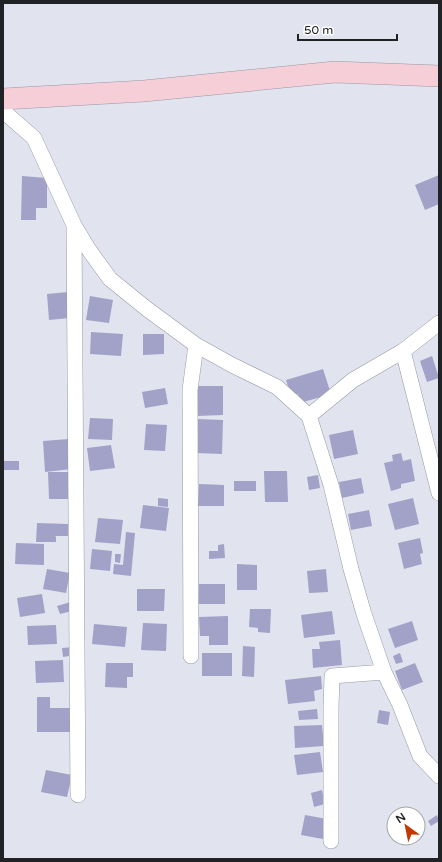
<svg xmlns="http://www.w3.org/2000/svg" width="442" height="862" viewBox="0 0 442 862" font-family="'Varela Round',sans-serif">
<rect width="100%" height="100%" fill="#e1e3ee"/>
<path fill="#a2a2c9" d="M439,175v29l-14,6 -10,-25z
M22,176l25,2v30h-11v12h-15z
M68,292l2,26 -21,2 -2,-26z
M90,296l23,4 -4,23 -23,-3z
M91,332l32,2 -2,22 -31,-2z
M143,334h21v20l-21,1z
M432,356l7,22 -12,4 -7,-21z
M323,369l8,25 -31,9 -2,-9 -7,2 -5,-16z
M197,386h26v29l-26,1z
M165,388l3,16 -23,4 -3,-16z
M90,418l23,1 -1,21 -24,-1z
M197,419l26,1 -1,34 -26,-1z
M146,424l21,1 -2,26 -21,-1z
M353,430l5,24 -24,5 -5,-24z
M69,439l3,30 -27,3 -2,-31z
M111,445l4,23 -25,3 -3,-23z
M401,453l2,8 8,-2 4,22 -14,3v4l-10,3 -7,-28 9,-2 -1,-6z
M4,461h15v9h-15z
M264,471h23l1,31h-23z
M48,472h27v27h-26z
M318,475l2,13 -11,2 -2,-13z
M361,478l3,15 -22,5 -3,-16z
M234,481h22v10h-22z
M199,484l25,1v21h-26z
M158,498l10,1v8l-10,-1z
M413,498l6,26 -24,6 -7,-26z
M143,505l26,3 -3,23 -26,-3z
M369,510l3,16 -21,4 -3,-16z
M98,518l25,2 -3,24 -25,-2z
M37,523l31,1v12h-13l1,1v5h-20z
M126,532l9,1 -4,43 -18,-2 1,-10 9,1z
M420,538l3,15 -3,1 2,10 -18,5 -6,-26z
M16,543l28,1v21l-29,-1z
M224,544l1,14 -16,1v-8h9v-6z
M92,549l20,2 -2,20 -20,-2z
M115,554h6l-1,9 -5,-1z
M237,564l20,1v25h-20z
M47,569l23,4 -4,20 -23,-4z
M326,569l2,23 -19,1 -2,-22z
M199,584h26v20h-27z
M137,589h28l-1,22h-27z
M42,594l3,19 -25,4 -3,-19z
M74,601l2,9 -16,4 -3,-8z
M250,609h21l-1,24 -12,-1v-4l-9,-1z
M332,611l3,23 -31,4 -3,-23z
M228,616v29h-19v-9h-9l-1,-19z
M412,621l6,19 -23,8 -7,-19z
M143,623l24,1 -1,27 -25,-1z
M94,624l33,3 -2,20 -33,-3z
M56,625l1,19 -29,1 -1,-19z
M340,640l2,25 -29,3 -1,-19h8l-1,-7z
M243,646l12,1 -1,30 -12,-1z
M74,647l1,8 -12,2 -1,-9z
M202,653h30v23h-30z
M400,653l3,9 -7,2 -3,-8z
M63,660l1,22 -28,1 -1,-22z
M106,663h27v14h-6v11l-22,-1z
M415,663l8,19 -21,8 -7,-19z
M321,676l1,13 -8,2 1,10 -27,3 -3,-24z
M37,697h13v11h25v24h-38z
M317,709l1,10 -19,1 -1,-9z
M379,710l11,2 -2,13 -11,-2z
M322,725l2,21 -29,2 -1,-22z
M320,752l3,20 -26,3 -3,-20z
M46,770l26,5 -5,22 -26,-5z
M322,790l3,14 -11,3 -3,-14z
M305,815l22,4 -4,20 -22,-4z
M437,815l2,6 -8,5 -3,-5z"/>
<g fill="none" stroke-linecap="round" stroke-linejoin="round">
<defs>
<path id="street" d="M3,111l31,27 40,87 15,25 21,29 37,30 49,36 36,20 45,22 32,29 22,69 20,84 13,45 20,58 16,33 20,51 19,20
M74,226l4,569
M403,351l36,142
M309,416l44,-36 50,-29 36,-28
M191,656l-1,-266 6,-45
M331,841v-133l1,-32 52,-4"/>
<path id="secondary" d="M3,99l141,-8 191,-19 104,4"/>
</defs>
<use href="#street" stroke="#989aa5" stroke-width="16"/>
<use href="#secondary" stroke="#989aa5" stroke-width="22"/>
<use href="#street" stroke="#fff" stroke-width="15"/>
<use href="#secondary" stroke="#f5ced8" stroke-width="21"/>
</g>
<rect width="442" height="862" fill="none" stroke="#212226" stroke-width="8"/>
<g transform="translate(406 826) rotate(327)"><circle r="19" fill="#ffffff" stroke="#a6a7a8"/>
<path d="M0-3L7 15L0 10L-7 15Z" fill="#c23a03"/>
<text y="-6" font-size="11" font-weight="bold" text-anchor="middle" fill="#212226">N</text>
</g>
<path d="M298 34v6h99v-6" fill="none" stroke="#212226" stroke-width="2"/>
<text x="304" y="34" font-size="12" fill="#212226" stroke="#ffffff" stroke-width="3" paint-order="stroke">50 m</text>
</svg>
